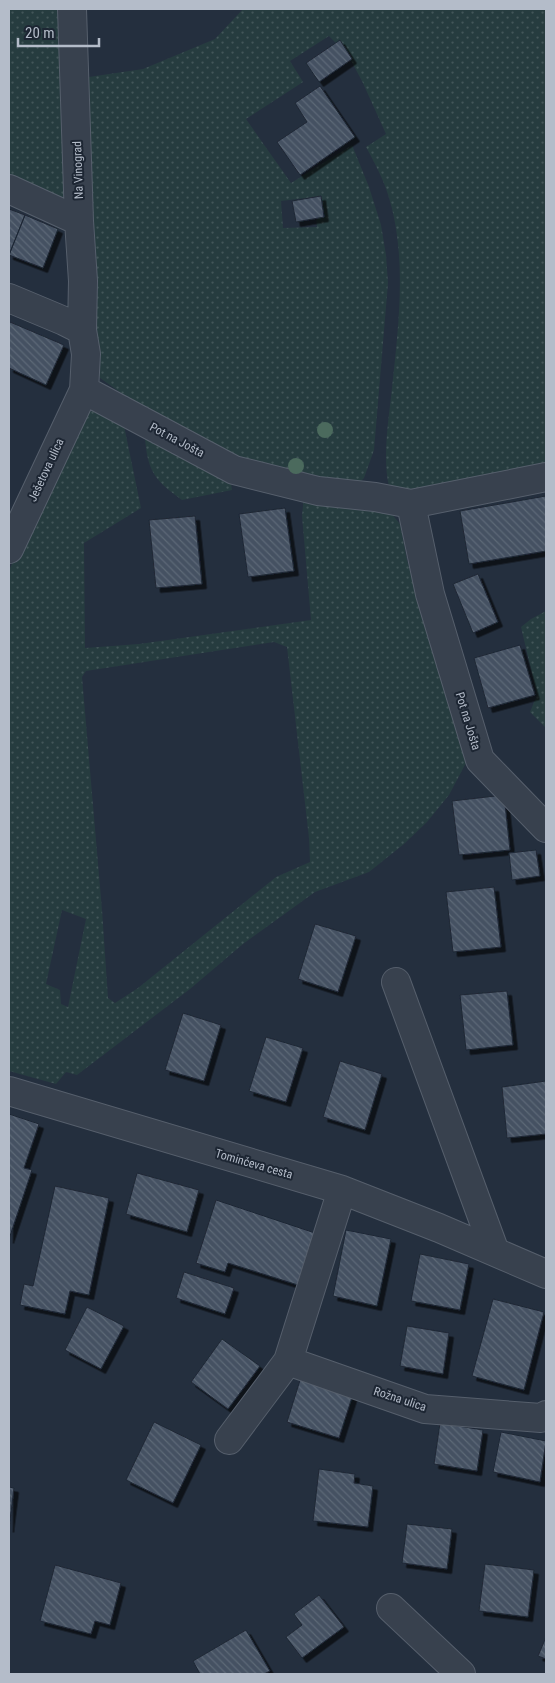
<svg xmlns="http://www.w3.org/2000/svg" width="555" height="1683" viewBox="0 0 555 1683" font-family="'Roboto Condensed',sans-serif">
<defs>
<pattern id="grass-dots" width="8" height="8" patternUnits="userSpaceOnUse" patternTransform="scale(1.25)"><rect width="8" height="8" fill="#263c3f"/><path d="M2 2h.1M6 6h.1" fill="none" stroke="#435659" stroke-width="1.8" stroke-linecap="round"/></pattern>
<pattern id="building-back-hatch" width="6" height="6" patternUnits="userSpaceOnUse" patternTransform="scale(1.25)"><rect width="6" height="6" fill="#455162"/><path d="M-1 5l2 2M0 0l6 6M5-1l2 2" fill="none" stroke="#5d6877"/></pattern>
<filter id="shadow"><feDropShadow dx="4.5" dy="4.5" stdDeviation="0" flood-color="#0009"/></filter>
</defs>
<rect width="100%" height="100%" fill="#242f3e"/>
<path fill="url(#grass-dots)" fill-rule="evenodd" d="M9,9h56l4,192 -8,4 -52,-23z
M243,9h303v461l-124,23 -33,-7c-7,-28 0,-69 3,-98 7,-66 17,-144 -9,-207 -5,-12 -11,-23 -17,-34l20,-13 -24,-53 -13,-24 -20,-21 -39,25 13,21 -57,37 45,64 61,-38 17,42 12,38 5,30 2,28 -14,167 -10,28 -7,7 -127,-25 -92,-55 -38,-27 -5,-16 -13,-284 61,-9 72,-30zM314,197l3,30 -34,1 -2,-27z
M103,408l20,13 18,87 -57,35 1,105 54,-4 172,-24 -9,-104 2,-20 87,17 9,11 7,36 60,201 -18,34 -22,27 -23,22 -35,28 -54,20 -72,52 -53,45 -113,86 -11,-3 -10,12 -47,-13v-501l79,-158zM274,642l13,5 22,191 1,24 -34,15 -138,111 -23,15 -7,-5 -6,-88 -20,-233 4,-6zM62,910l24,9 -18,88 -7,-3 -1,-14 -14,-6z
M152,433l78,43 2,14 -50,10c-26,-19 -34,-27 -37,-61z
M546,611v117l-16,-16 7,-17 -16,-68 10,-8z"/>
<path fill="url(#building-back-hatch)" stroke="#1f2835" filter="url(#shadow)" d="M340,40l12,19 -33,23 -13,-19z
M320,86l35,51 -55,38 -23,-33 30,-20 -12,-19z
M321,196l3,21 -28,5 -4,-21z
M9,209l16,6 -16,40z
M25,215l33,14 -15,39 -34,-13z
M10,322l54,23 -18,40 -37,-17v-43z
M546,496v55l-77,13 -9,-53z
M285,508l9,63 -46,6 -9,-63z
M195,516l7,68 -46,4 -7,-68z
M478,574l20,48 -25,11 -20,-49z
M520,645l15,50 -47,13 -14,-50z
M504,795l6,55 -51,5 -7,-54z
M536,850l4,26 -28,4 -3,-27z
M494,887l7,60 -48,5 -7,-60z
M315,924l41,12 -18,56 -40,-13z
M507,991l6,54 -47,5 -6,-55z
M183,1013l38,12 -17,56 -39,-11z
M266,1037l37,11 -17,54 -37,-11z
M340,1061l42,13 -17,56 -42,-13z
M546,1081v53l-39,4 -5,-51z
M9,1114l30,10 -15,44 8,2 -23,69z
M137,1173l62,17 -12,42 -61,-18z
M55,1186l54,12 -20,97 -19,-4 -5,23 -45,-9 4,-21 9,2z
M216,1200l99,33 -17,52 -70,-22 -3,9 -29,-9z
M346,1230l45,9 -14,67 -44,-10z
M420,1254l49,10 -9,46 -49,-9z
M184,1272l50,16 -9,26 -49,-16z
M493,1299l51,13 -20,78 -52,-14z
M87,1307l37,19 -23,43 -36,-19z
M407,1326l42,7 -6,41 -43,-8z
M222,1339l38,27 -32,43 -37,-27z
M301,1377l52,17 -14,44 -52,-16z
M154,1422l47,23 -28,58 -47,-23z
M440,1423l43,7 -6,41 -43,-7z
M501,1432l45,9 -6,41 -47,-10z
M319,1469l36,5 -1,9 19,3 -5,41 -55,-6z
M9,1487l5,1 -5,40z
M407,1524l45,5 -5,40 -45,-6z
M485,1564l49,6 -6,47 -49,-6z
M55,1565l66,18 -11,42 -15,-4 -4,13 -51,-13z
M319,1595l25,32 -42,31 -16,-21 16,-12 -8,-11z
M246,1630l24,41 -6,3h-64l-7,-13z
M546,1637v22l-8,-3z"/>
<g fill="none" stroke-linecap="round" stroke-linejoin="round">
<defs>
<path id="minor" d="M9,189l70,32
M9,298l55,23 18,9
M84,390l150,80 84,21 57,6 36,7 135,-27
M411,504l19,90 50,166 66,68
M9,549l75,-159 2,-36 -4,-24 1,-49 -4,-60 -7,-212
M396,982l99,270
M9,1091l333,99 97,38 107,46
M342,1190l-54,171 137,48 116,9 5,-3
M229,1440l59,-79
M391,1608l70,66"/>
</defs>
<use href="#minor" stroke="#565f6c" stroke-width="30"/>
<use href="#minor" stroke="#38414e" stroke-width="28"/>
</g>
<g fill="#4b6a5d">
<circle cx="325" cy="430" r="8"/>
<circle cx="296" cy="466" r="8"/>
</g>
<g text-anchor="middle" stroke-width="4" stroke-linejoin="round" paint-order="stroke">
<g font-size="12" fill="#b4bcc9" stroke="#1d2633">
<text transform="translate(78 170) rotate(-92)" y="4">Na Vinograd</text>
<text transform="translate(177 440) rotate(28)" y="4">Pot na Jošta</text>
<text transform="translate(46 470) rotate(-65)" y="4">Ješetova ulica</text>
<text transform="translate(468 721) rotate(73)" y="4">Pot na Jošta</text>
<text transform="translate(254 1164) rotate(16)" y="4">Tominčeva cesta</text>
<text transform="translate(400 1399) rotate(18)" y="4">Rožna ulica</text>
</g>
</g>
<rect width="555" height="1683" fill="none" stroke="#b4bcc9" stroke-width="20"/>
<path d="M18 38v8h81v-8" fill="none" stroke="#b4bcc9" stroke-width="2.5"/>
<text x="25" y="38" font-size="15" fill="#b4bcc9" stroke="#1d2633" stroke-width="4" paint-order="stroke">20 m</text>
</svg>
